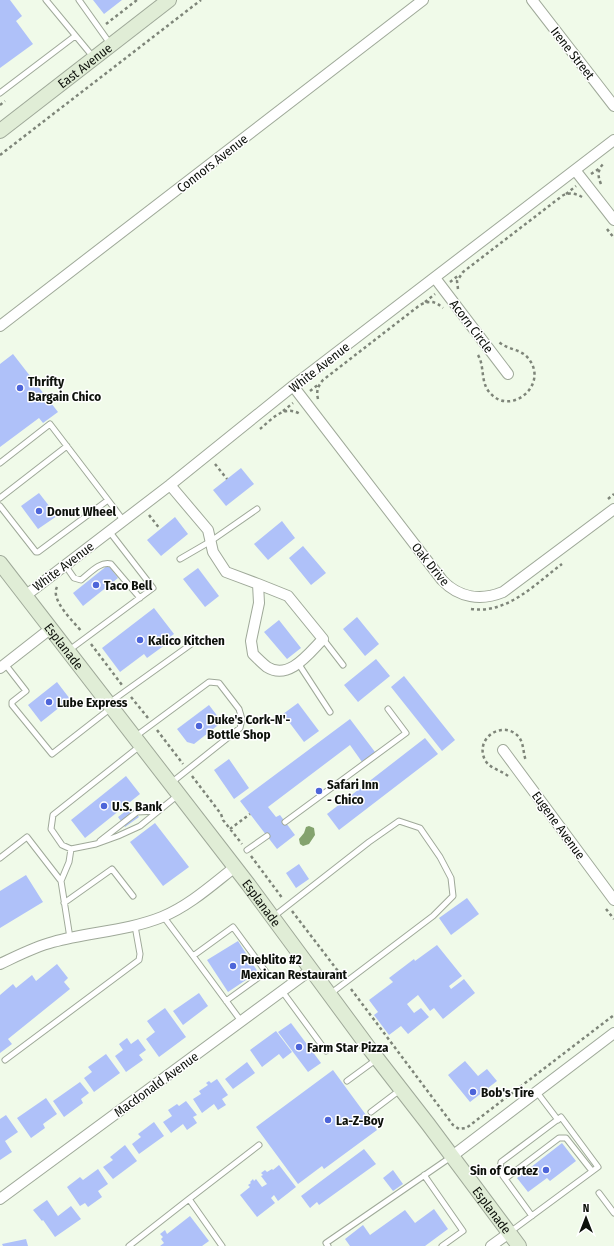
<svg xmlns="http://www.w3.org/2000/svg" width="614" height="1246" viewBox="0 0 614 1246" font-family="'Fira Sans Condensed',sans-serif">
<rect width="100%" height="100%" fill="#f0fae9"/>
<path fill="#84a36e" d="M309,826l5,2 1,7 -6,9 -6,2 -3,-2 -1,-5 5,-6 2,-6z"/>
<path fill="#afc1f9" d="M0,0h10l12,16 -6,5 17,23 -33,24z
M93,0h29l-18,14z
M13,354l45,58 -15,11 -4,-5 -39,29v-83z
M241,468l13,16 -28,22 -13,-16z
M39,493l18,23 -19,13 -17,-23z
M175,517l13,17 -27,22 -14,-16z
M282,521l13,17 -27,22 -14,-16z
M303,546l23,27 -15,12 -22,-27z
M108,565l10,13 -35,28 -10,-13z
M198,568l21,28 -14,11 -22,-28z
M154,608l20,26 -7,5 2,3 -22,16 -3,-4 -24,18 -18,-24z
M357,617l22,27 -14,12 -22,-27z
M279,620l22,28 -14,11 -23,-27z
M376,659l14,17 -32,26 -14,-17z
M404,676l51,64 -13,11 -51,-64z
M57,682l13,17 -29,23 -13,-17z
M298,703l21,28 -15,11 -21,-28z
M209,705l13,17 -28,22 -7,-2 -10,-13z
M350,719l25,33 -13,10 -12,-17 -82,62 8,10 4,-2 15,20 -18,14 -37,-48z
M425,738l13,16 -99,76 -12,-16z
M229,759l20,29 -15,11 -20,-29z
M126,776l14,18 -55,44 -14,-18z
M131,807l8,10 -14,10 -7,-10z
M155,823l34,44 -26,19 -33,-44z
M299,864l10,15 -13,9 -10,-15z
M26,875l17,27 -43,26v-37z
M467,898l12,16 -28,21 -12,-17z
M238,941l20,31 -30,20 -21,-32z
M437,945l25,31 -13,10 2,3 13,-10 11,14 -32,26 -9,-11 -4,3 -12,-16 -11,9 7,9 7,-5 8,9 -21,17 -7,-8 -12,9 -15,-20 4,-3 -9,-12 24,-18 -4,-4 25,-19 1,2z
M57,964l11,14 -4,4 6,7 -62,50 4,5 -12,9v-58l13,-11 3,4 16,-13 4,6z
M199,993l9,13 -25,19 -10,-14z
M165,1008l21,29 -27,20 -13,-18 9,-7 -8,-11z
M291,1023l30,40 -13,9 -30,-40z
M276,1031l16,21 -9,7 -4,-5 -17,13 -12,-17z
M127,1038l4,6 7,-5 8,11 -7,5 4,5 -17,12 -11,-16 8,-6 -4,-6z
M106,1054l14,19 -26,19 -10,-14 8,-6 -4,-5z
M465,1061l13,15 9,-7 10,12 -27,21 -22,-27z
M247,1062l8,11 -22,16 -8,-10z
M333,1070l44,60 -53,39 -2,-3 -24,18 -42,-57z
M217,1079l11,16 -6,4 4,6 -8,5 -4,-6 -12,9 -9,-14 8,-5 -2,-3 9,-6 -2,-2 3,-2 2,2z
M80,1082l9,11 -8,6 2,4 -19,14 -11,-16z
M46,1098l11,16 -14,10 2,4 -14,10 -14,-20z
M186,1101l11,14 -4,2 4,6 -10,7 -4,-6 -12,9 -8,-11 9,-6 -4,-6 9,-6 2,2z
M6,1115l12,17 -13,9 7,11 -12,8v-41z
M154,1122l10,14 -25,18 -7,-10 9,-7 -3,-3z
M562,1143l14,18 -26,20 -3,-3 -19,14 -11,-14z
M125,1145l12,16 -24,18 -10,-12 10,-7 -3,-3z
M364,1149l12,15 -57,41 -2,-3 -7,6 -9,-12z
M279,1165l17,22 -18,14 -4,-6 -3,3 4,5 -18,14 -17,-22 10,-8 -2,-2 3,-2 -1,-1 3,-3 1,2 2,-2 6,8 5,-3 -6,-8 2,-1 -2,-2 4,-3 2,2 5,-3 1,1z
M98,1169l10,15 -10,7 4,6 -14,10 -3,-4 -5,3 -13,-19 13,-10 3,3z
M393,1170l10,14 -10,7 -10,-13z
M47,1200l11,16 13,-10 10,13 -26,18 -12,-17 -1,1 -9,-11z
M434,1209l14,20 -23,17h-75l-5,-7 18,-14 7,10 35,-25 10,13z
M190,1216l19,25 -7,5h-42l4,-3 -3,-4 2,-2 -3,-3 5,-4 2,4z
M26,1239l2,7h-25l-1,-2z"/>
<g fill="none" stroke-linecap="round" stroke-linejoin="round">
<defs>
<path id="service" d="M46,0l48,58
M79,0l32,45
M0,93l75,-57
M0,463l50,-39 58,76
M0,498l67,-52
M0,506l36,46h2l70,-52 15,20
M180,559l31,-18 46,-32
M65,565l9,13 7,2c9,-7 19,-19 30,-16l29,34
M323,639l20,26
M68,651l85,-63 -44,-57
M298,663l32,49
M5,664l21,27 -14,11v3l40,49 59,-46
M109,703l81,-58
M136,736l73,-54 10,1 20,26 3,10 -2,9 -69,55
M140,746l-87,69 -2,14 11,16 9,4 25,-5 22,-8 22,-10 38,-31
M285,822l121,-89 -18,-24
M100,841l37,-29 21,-1
M247,850l20,-14
M0,858l27,-21 34,44
M64,903l48,-34 21,27
M163,916l30,40
M273,917l96,-75 30,-21 21,7 20,29 11,21 2,18 -20,20 -103,78
M70,938l-9,-57 8,-19 2,-13
M282,991l44,60
M226,1001l40,-29 -33,-45 -40,29 48,65
M5,1060l134,-100 1,-6 -5,-28
M347,1081l30,-22
M536,1091l22,29
M371,1112l29,-22
M424,1175l39,56 -21,15
M505,1179l54,-41h7l26,33
M599,1193l15,20
M189,1199l70,-54
M510,1232l88,-65 -37,-50 -60,45 -1,7 3,7 29,40
M129,1246l60,-47 33,47
M328,1246l-2,-3 125,-86"/>
<path id="minor" d="M532,0l82,106
M575,170l39,50
M435,278l73,96
M0,326l423,-326
M293,386l149,194c17,18 39,21 61,12l111,-83
M170,485l38,45 5,22 13,20 32,12
M258,584l30,12 35,43c-14,14 -34,42 -56,28 -5,-4 -10,-9 -14,-13l-2,-13 8,-38z
M25,596l145,-111 123,-99 321,-246
M0,668l50,-39
M503,750l111,150
M0,964c17,-8 34,-17 53,-22 36,-10 74,-11 109,-25 27,-11 50,-32 73,-50
M451,1157l163,-124
M0,1199l312,-230
M491,1246l18,-13"/>
<g id="secondary">
<path id="s1" d="M0,131l169,-131"/>
<path id="s2" d="M0,563l248,321 121,164 59,76 91,122"/>
</g>
</defs>
<use href="#service" stroke="#9fa999" stroke-width="7"/>
<use href="#minor" stroke="#9fa999" stroke-width="12"/>
<use href="#secondary" stroke="#9fa999" stroke-width="16"/>
<path stroke="#7e8579" stroke-width="2.5" stroke-dasharray="3 3" stroke-linecap="butt" d="M106,24l31,-24
M0,105l5,-4
M0,155l201,-155
M591,174l9,-6
M601,184c-4,-9 -3,-15 3,-21
M566,194l10,-8
M607,229l7,9
M450,282l9,-7
M458,289l-1,-8 6,-9 99,-76c6,-4 13,-3 20,1
M425,302l10,-8
M478,355c7,12 2,27 12,38 21,24 60,-9 38,-35 -7,-9 -20,-8 -29,-16
M310,391l9,-7
M318,399c-2,-8 0,-13 5,-19l97,-75c9,-5 15,-4 23,3
M283,411l10,-8
M260,429c11,-9 24,-25 40,-15
M215,464l12,15
M608,499l6,-5
M149,515l11,14
M57,587c-7,13 17,35 25,45
M471,609c37,5 64,-25 91,-45
M91,644l31,41
M131,697l17,21
M157,730l26,34
M192,776l29,38 2,6 19,24
M508,776c-7,-6 -18,-7 -23,-16 -11,-22 18,-41 34,-23 5,7 4,16 7,24
M230,829l20,-15
M251,856l32,43
M606,909l8,10
M292,911l49,64
M351,989l102,136 6,4 7,-1 3,-2 145,-111"/>
<use href="#service" stroke="#fff" stroke-width="5"/>
<use href="#minor" stroke="#fff" stroke-width="10"/>
<use href="#secondary" stroke="#e0edd6" stroke-width="14"/>
</g>
<g fill="#4d65d9" stroke="#fff" stroke-width="1.5">
<circle cx="20" cy="388" r="4"/>
<circle cx="39" cy="511" r="4"/>
<circle cx="96" cy="585" r="4"/>
<circle cx="140" cy="640" r="4"/>
<circle cx="49" cy="702" r="4"/>
<circle cx="199" cy="726" r="4"/>
<circle cx="319" cy="791" r="4"/>
<circle cx="104" cy="806" r="4"/>
<circle cx="233" cy="966" r="4"/>
<circle cx="299" cy="1047" r="4"/>
<circle cx="473" cy="1092" r="4"/>
<circle cx="328" cy="1120" r="4"/>
<circle cx="546" cy="1170" r="4"/>
</g>
<g text-anchor="middle" stroke-width="3" stroke-linejoin="round" paint-order="stroke">
<g font-size="13" fill="#0d110b" stroke="#fff">
<text transform="translate(573 53) rotate(52)" y="5">Irene Street</text>
<text dy="5" stroke="none"><textPath href="#s1" startOffset="107">East Avenue</textPath></text>
<text transform="translate(212 163) rotate(-38)" y="5">Connors Avenue</text>
<text transform="translate(472 326) rotate(53)" y="5">Acorn Circle</text>
<text transform="translate(319 367) rotate(-38)" y="5">White Avenue</text>
<text transform="translate(431 564) rotate(51)" y="5">Oak Drive</text>
<text transform="translate(63 566) rotate(-37)" y="5">White Avenue</text>
<text dy="5" stroke="none"><textPath href="#s2" startOffset="105">Esplanade</textPath></text>
<text transform="translate(559 825) rotate(54)" y="5">Eugene Avenue</text>
<text dy="5" stroke="none"><textPath href="#s2" startOffset="429">Esplanade</textPath></text>
<text transform="translate(156 1084) rotate(-36)" y="5">Macdonald Avenue</text>
<text dy="5" stroke="none"><textPath href="#s2" startOffset="813">Esplanade</textPath></text>
</g>
<g font-size="13" font-weight="bold" fill="#0d110b" stroke="#fff" text-anchor="start">
<text x="28" y="386">Thrifty<tspan x="28" dy="15">Bargain Chico</tspan></text>
<text x="47" y="516">Donut Wheel</text>
<text x="104" y="590">Taco Bell</text>
<text x="148" y="645">Kalico Kitchen</text>
<text x="57" y="707">Lube Express</text>
<text x="207" y="724">Duke's Cork-N'-<tspan x="207" dy="15">Bottle Shop</tspan></text>
<text x="327" y="789">Safari Inn<tspan x="327" dy="15">- Chico</tspan></text>
<text x="112" y="811">U.S. Bank</text>
<text x="241" y="964">Pueblito #2<tspan x="241" dy="15">Mexican Restaurant</tspan></text>
<text x="307" y="1052">Farm Star Pizza</text>
<text x="481" y="1097">Bob's Tire</text>
<text x="336" y="1125">La-Z-Boy</text>
<text x="538" y="1175" text-anchor="end">Sin of Cortez</text>
</g>
</g>
<g transform="translate(586 1218)" stroke="#ffffff" stroke-width="3" paint-order="stroke">
<path d="M0-3L7 15L0 10L-7 15Z" fill="#0d110b"/>
<text y="-6" font-size="11" font-weight="bold" text-anchor="middle" fill="#0d110b">N</text>
</g>
</svg>
